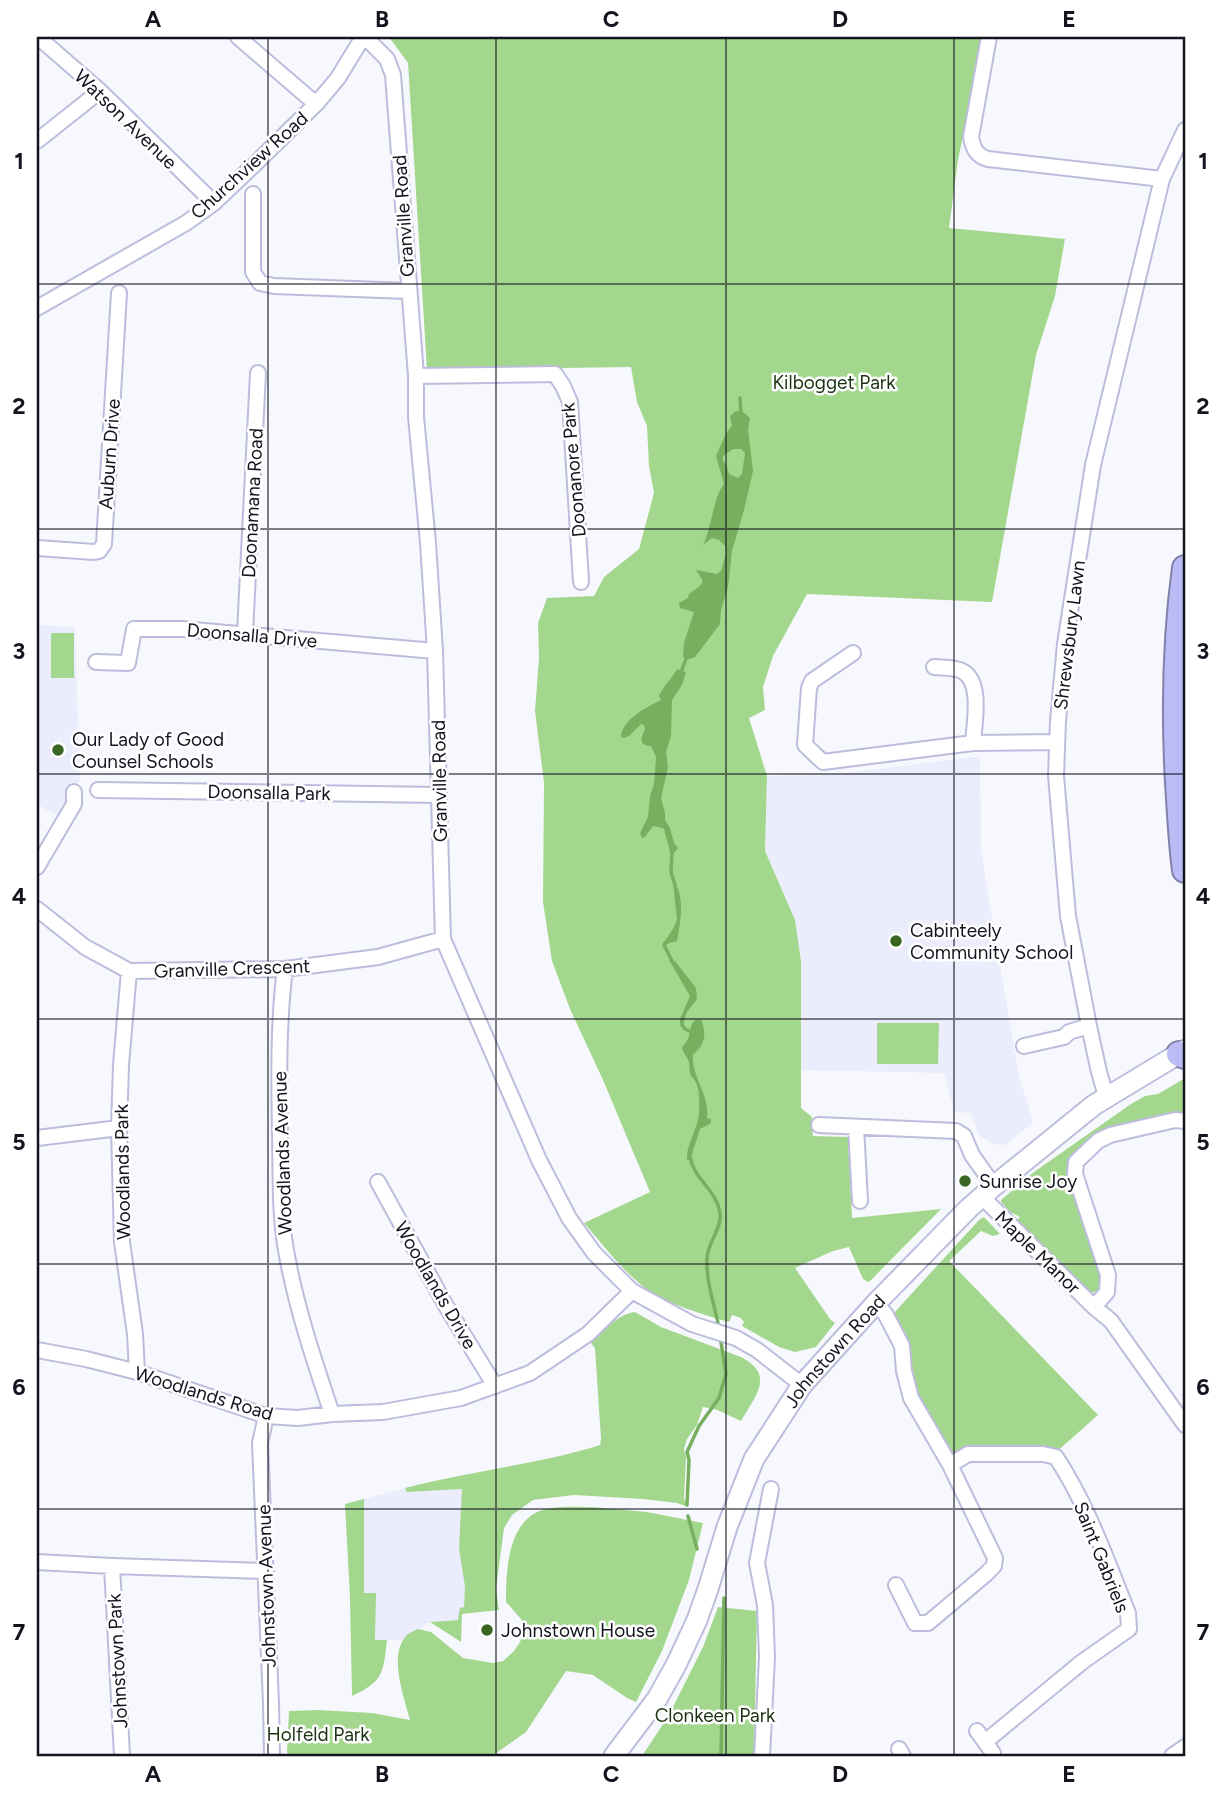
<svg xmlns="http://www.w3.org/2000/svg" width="1222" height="1793" viewBox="0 0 1222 1793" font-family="Figtree,sans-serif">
<rect width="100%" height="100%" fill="#f7f8fe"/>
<path fill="#ebecfc" d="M37,625l38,2 5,153 -21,37 -22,-13z
M980,756l1,91 7,48 31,181 14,46 -26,22 -4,1 -10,-1 -14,-8 -8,-23 -17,-1 -10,-39 -143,-3v-109l-6,-41 -30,-69 2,-75 64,-1z
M405,1488l2,4 55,-3 -3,59 6,39 -1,20 -4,2 -1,11 -29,2 -22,13 -4,5 -29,1 1,-48h-12v-94z"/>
<path fill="#a4d78e" d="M389,37h593l-10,55 -14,68 -9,68 116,11 -10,57 -19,59 -44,247 -185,-8 -34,62 -10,31 2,23 -16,8 18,58 -2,75 30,69 6,41v147l11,9 1,19 35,1 4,81 89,-9 -71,72 -2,1 -5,-3 -14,-32 -16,4 -38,17 35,51 5,4 -19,24 -21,5 -16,-5 -37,-21 2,-4 -3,-4 -9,-3 -3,7c-25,-7 -61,-18 -81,-32 -25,-18 -44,-44 -64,-67l66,-31 -47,-112 -33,-71 -18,-48 -9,-59 1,-119 -9,-72 4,-53 -1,-35 9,-25 47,-2 10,-19 35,-28 15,-56 -5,-27 -2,-40 -10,-24 -6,-35 -204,3 -19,-307z
M51,633h23v45h-23z
M877,1023h62l-1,41h-61z
M1185,1078v40l-85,14 -24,19 -7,11v16l21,68 15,29c-3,10 -6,20 -19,17l-71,-70 5,-5 -10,-5 -9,-10v-2l33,-28 97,-68 14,-8 13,-2z
M984,1217l16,17 -7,2 -12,-5 -32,30 149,154 -45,40h-102l-39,-69 -19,-72 86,-94z
M635,1312l26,15 80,30c35,18 14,39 0,64l-26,-12 -12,-2 -6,18 -10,14 -3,10 2,8 -2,42 4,8 -11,-4 -34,-4 -69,-4 -41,5 -21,15 -8,13 -8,61 3,21 -37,4 -1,28 -31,-20 28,-2 2,-12 4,-1 1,-20 -6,-39 3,-59 -55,3 -2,-4c64,-17 131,-23 195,-43l1,-6 -6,-91 -4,-5c12,-12 27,-29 44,-31z
M364,1499v94h12l-1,47h12c-4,33 -3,41 -35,56l-2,-98 -5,-94z
M592,1507l55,5 56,11 -14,57 -27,71 -26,51 -9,-4 -34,-23 -27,-4 -40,61 -34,24h-203l-2,-4 2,-41 29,-1 54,3 38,7c-6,-23 -23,-67 -2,-86 3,-2 6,-3 10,-5l13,3 32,26 30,5 10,-2 11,-10 6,-9 4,-12 -3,-11 -15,-17c0,-29 1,-75 31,-90 16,-7 38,-5 55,-5z
M718,1607l39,4 -3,145h-112l27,-41 34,-68z"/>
<path fill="#77af5e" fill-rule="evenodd" d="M736,411l7,1 7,6 -2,11 5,42 -9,39 -12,41 -4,36 -7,23 -1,14 -25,33 -6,2 -6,-2 1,-14 10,-31 -14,-4 -1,-5 9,-5 1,-4 11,-8 3,-5 -7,-11 21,4 4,-3 5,-18 -1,-7 -6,-6 -7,-2 -9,7c9,-18 10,-47 21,-61l-8,-28 10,-23 6,-7 -2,-10zM733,449h8l4,4 -3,21 -4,4 -9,-4 -2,-8 -4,-5v-5z
M677,669l9,3 -4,13 -10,15 -1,36 -5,16 2,15 -7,31 4,15v7l5,8 4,15 4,5 -5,6 -3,-2 -6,-23 -5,-2 -6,-1 -8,11 -3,1 -2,-5 8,-16 2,-21 4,-12 2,-27 -5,-11c-13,-1 -10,-8 -6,-17l-1,-4 -3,-1 -12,12 -5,2 -3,-1c2,-19 25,-29 40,-37l-2,-4c4,-10 13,-17 18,-27z
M673,882c13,11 7,43 4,59l-8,2 -3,2 -3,-1 1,-2 9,-13 4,-9z
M669,960l6,1 21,27 1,11 -10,13 -4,12 -3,-1v-4l10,-23z
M695,1020h6c6,13 4,26 -8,34 -2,23 17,40 14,64l4,1v4l-11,6 -10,31h-3c-1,-18 12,-31 12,-49 0,-8 1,-21 -3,-28 -2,-6 -4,-3 -6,-10 -1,-3 0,-7 -1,-11 -2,-6 -6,-8 -7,-15 11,-10 5,-18 13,-27z"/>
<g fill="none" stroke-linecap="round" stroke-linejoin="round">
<path stroke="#77af5e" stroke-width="3.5" d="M740,398l1,17
M680,675l7,-19
M672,852l-1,20 4,13
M666,942l-2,3 9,18
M682,1021v4l3,4 7,3
M690,1156c3,23 27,34 30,57 2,16 -13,30 -13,46 -1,24 8,47 12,69
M687,1505l2,-45 -2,-8 12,-26 20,-28 7,-24 -6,-38
M688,1516l9,33
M721,1756l3,-158"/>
<defs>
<path id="street" d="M38,37l62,54 114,112
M238,37l71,61 8,5
M365,37l22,22 6,16 23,301v41l12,126 7,108 8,288 96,221 30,58 25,35 38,38 60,33 44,14 21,12 45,35
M989,37l-18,100c2,12 6,19 17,22l174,20
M37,141l63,-50
M253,194v78l7,11 14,3 134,5
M37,308l149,-85 28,-20 41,-39 62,-61 21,-25 25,-41
M416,376l139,-2 8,12 7,16 11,180
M37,548l57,4 5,-1 5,-7 15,-251
M245,633l13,-260
M853,653l-41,28 -3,7 -4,57 18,17 150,-19 84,-1
M96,662l32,1 6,-34h48l253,22
M934,667c9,1 20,0 28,4 21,10 12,53 11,72
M98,790l341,5
M37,867l37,-63v-12
M37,909l48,38 44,24 156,-2 93,-12 65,-18
M285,969c-7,55 -6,110 -5,165 1,42 -1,85 8,127 10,52 27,102 44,153
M129,971l-8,94 -2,63 3,114 13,92 2,38
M1024,1046l40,-9 5,-5 20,-6
M1106,1096l-7,-24 -10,-46 -21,-110 -12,-140 2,-55 7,-77 28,-179 69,-286 23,-49
M819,1125l137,6 8,5 8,19 22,31
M856,1127l4,74
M37,1138l82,-10
M378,1182l68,124 49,80
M981,1196l113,111 17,14 74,104
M876,1303l10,12 16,31 2,25 7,27 39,67 45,93 -1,8 -8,8 -58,49h-13l-19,-38
M1094,1307l13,-15 1,-17 -33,-101 1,-12 22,-21 12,-6 65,-15 10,1
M37,1350l49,9 51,13 129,44 32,2 34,-4 51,-2 78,-14 69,-25 58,-39 44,-43
M266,1416l-6,27 11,260 1,53
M950,1465l18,-11h75l13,3c31,47 51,104 72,156l1,16 -47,33 -97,80
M37,1562l75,4 154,5
M112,1566l10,190
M977,1731l16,22
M899,1749l4,7
M762,1756l5,-99 -2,-52 -8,-42 14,-74
M1172,1756l13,-9"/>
<g id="secondary">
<path id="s1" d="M614,1756l43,-57 19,-34 21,-45 11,-31 19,-62 27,-68 48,-74 74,-82 92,-94 26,-23 100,-81 91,-55"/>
</g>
<path id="highway" d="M1185,568c-10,73 -11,142 -7,215 2,29 3,58 7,87
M1179,1054l6,2"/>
</defs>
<use href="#street" stroke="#bcbddc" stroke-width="18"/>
<use href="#secondary" stroke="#bcbddc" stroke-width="23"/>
<use href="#highway" stroke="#8181ab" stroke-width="28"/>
<use href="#street" stroke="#fff" stroke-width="14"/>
<use href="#secondary" stroke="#fff" stroke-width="19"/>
<use href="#highway" stroke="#bbbcf6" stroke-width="24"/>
</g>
<path fill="none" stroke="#14141f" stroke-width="2" stroke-opacity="0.55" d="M268,37v1719M496,37v1719M726,37v1719M954,37v1719M37,284h1148M37,529h1148M37,774h1148M37,1019h1148M37,1264h1148M37,1509h1148"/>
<g fill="#3a6624" stroke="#fff" stroke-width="2.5">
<circle cx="58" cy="750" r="7"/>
<circle cx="896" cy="941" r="7"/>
<circle cx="965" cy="1181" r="7"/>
<circle cx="487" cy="1630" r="7"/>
</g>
<g text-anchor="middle" stroke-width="5" stroke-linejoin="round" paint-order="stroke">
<g font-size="19" fill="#14141f" stroke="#fff">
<text transform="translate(126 119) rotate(44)" y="7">Watson Avenue</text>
<text transform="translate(249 165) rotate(-42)" y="7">Churchview Road</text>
<text transform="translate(403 216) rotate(-94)" y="7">Granville Road</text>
<text transform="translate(109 454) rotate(-86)" y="7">Auburn Drive</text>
<text transform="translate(573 470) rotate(-95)" y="7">Doonanore Park</text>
<text transform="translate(252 503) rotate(-87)" y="7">Doonamana Road</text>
<text transform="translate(252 635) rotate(5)" y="7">Doonsalla Drive</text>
<text transform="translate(1069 635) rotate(-83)" y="7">Shrewsbury Lawn</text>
<text transform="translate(439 781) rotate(-91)" y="7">Granville Road</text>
<text transform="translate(269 792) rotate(1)" y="7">Doonsalla Park</text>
<text transform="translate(232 968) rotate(-2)" y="7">Granville Crescent</text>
<text transform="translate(282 1153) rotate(-92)" y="7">Woodlands Avenue</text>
<text transform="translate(122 1172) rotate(-91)" y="7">Woodlands Park</text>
<text transform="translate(1038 1252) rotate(44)" y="7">Maple Manor</text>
<text transform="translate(436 1285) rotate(60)" y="7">Woodlands Drive</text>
<text dy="7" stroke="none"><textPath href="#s1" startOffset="466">Johnstown Road</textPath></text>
<text transform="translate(204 1393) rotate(17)" y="7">Woodlands Road</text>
<text transform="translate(1102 1557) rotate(68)" y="7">Saint Gabriels</text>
<text transform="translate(266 1586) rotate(-92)" y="7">Johnstown Avenue</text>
<text transform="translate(117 1661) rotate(-93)" y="7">Johnstown Park</text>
</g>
<g font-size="19" fill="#1b3211" stroke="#fff">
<text x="834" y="389">Kilbogget Park</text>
<text x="715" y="1722">Clonkeen Park</text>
<text x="318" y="1741">Holfeld Park</text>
</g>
<g font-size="19" fill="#14141f" stroke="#fff" text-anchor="start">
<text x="72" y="746">Our Lady of Good<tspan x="72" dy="22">Counsel Schools</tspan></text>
<text x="910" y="937">Cabinteely<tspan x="910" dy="22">Community School</tspan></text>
<text x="979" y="1188">Sunrise Joy</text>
<text x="501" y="1637">Johnstown House</text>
</g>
</g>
<rect width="1222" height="1793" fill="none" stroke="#ffffff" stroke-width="77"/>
<rect x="38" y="38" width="1146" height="1717" fill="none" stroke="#14141f" stroke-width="2.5"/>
<g font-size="23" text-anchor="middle" font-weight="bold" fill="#14141f">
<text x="153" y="27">A</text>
<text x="382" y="27">B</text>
<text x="611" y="27">C</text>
<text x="840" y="27">D</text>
<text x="1069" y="27">E</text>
<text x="19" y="169">1</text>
<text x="1203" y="169">1</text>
<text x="19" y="414">2</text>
<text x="1203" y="414">2</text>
<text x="19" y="659">3</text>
<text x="1203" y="659">3</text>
<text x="19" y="904">4</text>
<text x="1203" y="904">4</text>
<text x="19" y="1150">5</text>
<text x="1203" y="1150">5</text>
<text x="19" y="1395">6</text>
<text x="1203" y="1395">6</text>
<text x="19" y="1640">7</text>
<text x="1203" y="1640">7</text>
<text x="153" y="1782">A</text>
<text x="382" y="1782">B</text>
<text x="611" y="1782">C</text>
<text x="840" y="1782">D</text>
<text x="1069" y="1782">E</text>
</g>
</svg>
